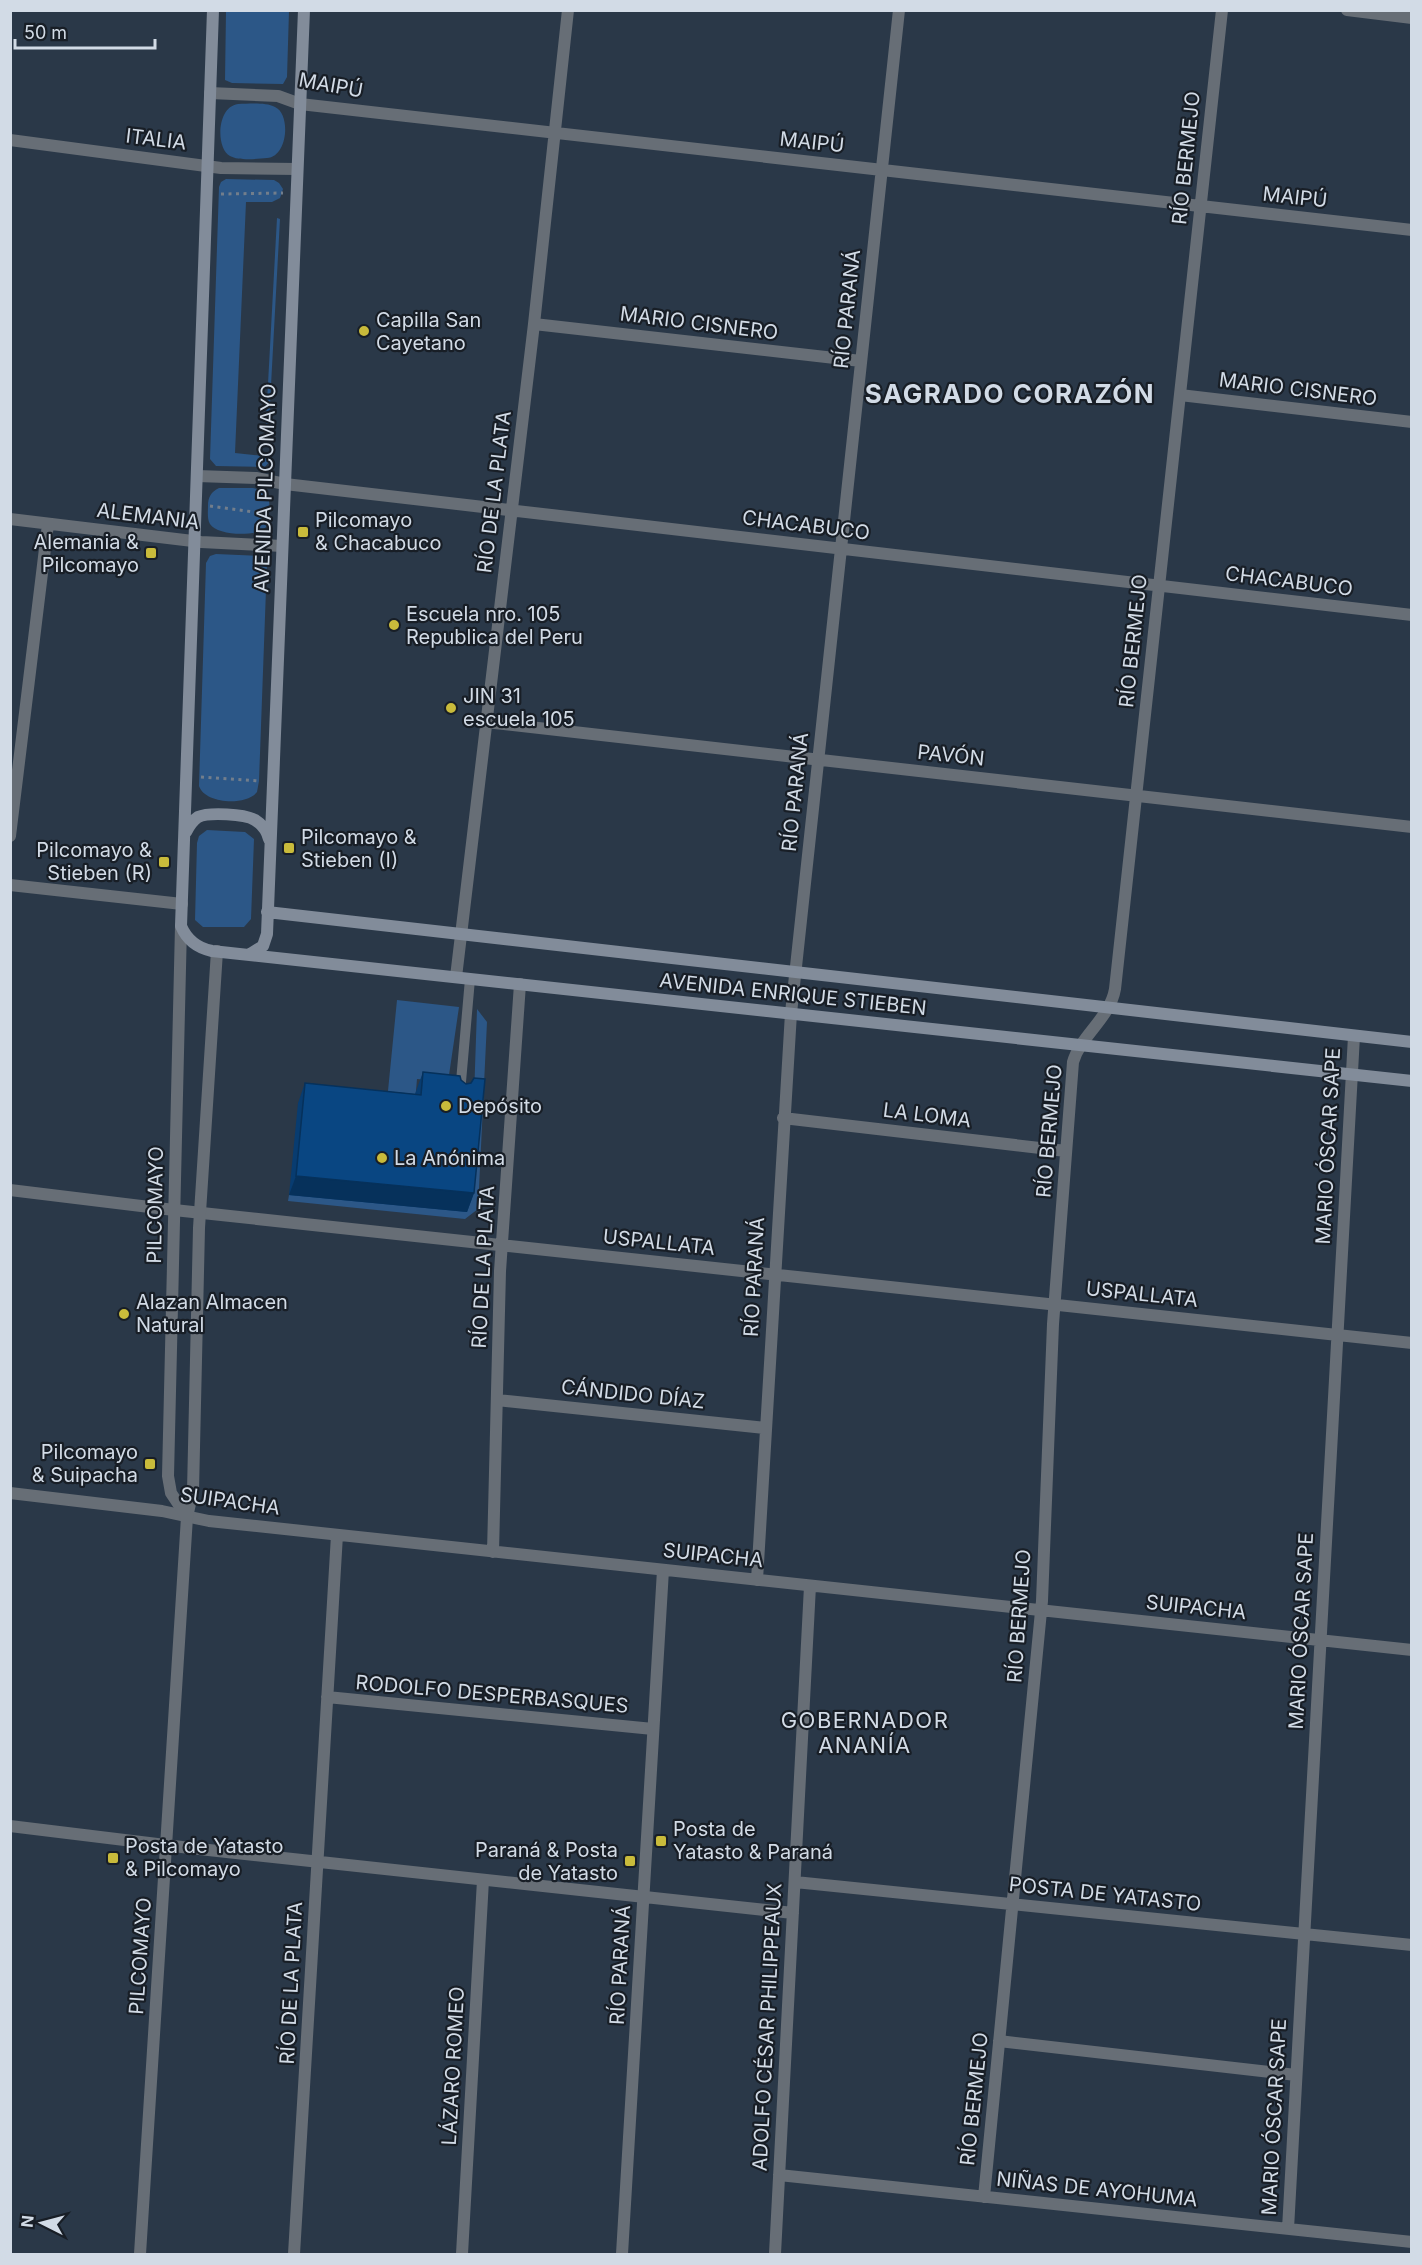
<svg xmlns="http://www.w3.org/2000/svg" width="1422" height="2265" viewBox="0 0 1422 2265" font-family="Inter,sans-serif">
<rect width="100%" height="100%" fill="#2a3848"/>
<path fill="#2c5787" d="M226,11h63l-2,66 -4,7 -51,-1 -7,-3z
M238,104c11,0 27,-2 37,3 16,7 13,50 -8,51 -10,1 -28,3 -37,-2 -14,-7 -14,-49 8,-52z
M226,179l48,1 5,3 4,6 -3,9 -8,4h-26l-11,251 29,3 5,6 -4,5 -49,-1 -6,-7 9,-272 2,-5z
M277,218l3,1 -12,222 -3,-2z
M219,488h34l11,3c6,8 6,13 5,22 0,5 0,10 -3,14 -8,10 -49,9 -56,-3 -3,-5 -2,-12 -2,-18 0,-9 3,-14 11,-18z
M216,554l43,2 5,1 3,5 -8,219 -2,11c-11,14 -52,12 -58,-6l7,-223 4,-7z
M207,830l38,2 9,7 -3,80 -7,8h-41l-8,-7 2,-77 2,-7z
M397,1000l62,7 -11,75 -31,-3 -3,35 -28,-3z
M477,1009l10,13 -9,187 -13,10 -177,-18 1,-6 185,-98z"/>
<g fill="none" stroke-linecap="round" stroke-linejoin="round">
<path stroke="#727e8c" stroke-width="3" stroke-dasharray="3 4.5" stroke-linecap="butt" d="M221,194l62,-1
M210,506l58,8
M201,777l58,4"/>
<path stroke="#676e76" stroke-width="10" d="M460,1093l10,-114"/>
<path stroke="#676e76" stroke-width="12" d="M1347,10l65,8
M210,93l68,3 22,8 1112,126
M10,140l211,28 76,1
M534,324l327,37
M1180,395l232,27
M197,476l59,2 29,6 1127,131
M10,519l191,23 81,4
M486,722l926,105
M10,836l38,-312
M456,977l78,-653 34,-314
M783,1118l283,33
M10,1190l164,20 1238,133
M497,1400l268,28
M10,1493l152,18 47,10 1203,129
M493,1552l7,-281 20,-287
M757,1580l34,-567 108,-1003
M327,1697l326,32
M10,1826l180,22 603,65
M795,1882l617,63
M999,2041l297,34
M779,2175l633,67
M984,2197l58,-596 11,-277 20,-262c8,-27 37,-44 42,-73l107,-979
M1288,2229l66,-1193
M294,2254l43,-719
M462,2254l21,-374
M622,2254l41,-684
M775,2254l35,-668"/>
<path stroke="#676e76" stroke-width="12" d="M10,885l172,19
M181,926l-13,550 3,17 16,24
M140,2254l47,-737 6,-26 6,-263 18,-277"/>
<path stroke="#828c9a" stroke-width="12" d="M213,10l-32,916c6,14 16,22 31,25l1200,130
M186,832c3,-6 6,-11 12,-15 11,-5 47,-3 57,3 8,5 12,11 14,19
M267,912l1145,130
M250,954l13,-8 4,-12 37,-924"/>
</g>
<path fill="#083c70" d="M423,1072l51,121 -7,19 -178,-17 9,-92 7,-20 110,11z"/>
<path fill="#06315b" d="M296,1176l178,17 -7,19 -178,-17z"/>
<path fill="#094682" stroke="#06315b" stroke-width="1.5" d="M423,1072l37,4 1,4 5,4 5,-1 3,-5 11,1 -11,114 -178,-17 9,-93 116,12z"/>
<g fill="#c9bb3b" stroke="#181e26" stroke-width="2">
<circle cx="364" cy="331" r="6"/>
<rect x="297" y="526" width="12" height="12" rx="3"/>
<rect x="145" y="547" width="12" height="12" rx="3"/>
<circle cx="394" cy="625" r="6"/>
<circle cx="451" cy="708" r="6"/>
<rect x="283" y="842" width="12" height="12" rx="3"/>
<rect x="158" y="856" width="12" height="12" rx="3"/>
<circle cx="446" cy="1106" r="6"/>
<circle cx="382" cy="1158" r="6"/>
<circle cx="124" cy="1314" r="6"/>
<rect x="144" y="1458" width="12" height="12" rx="3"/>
<rect x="655" y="1835" width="12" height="12" rx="3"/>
<rect x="107" y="1852" width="12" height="12" rx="3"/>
<rect x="624" y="1855" width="12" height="12" rx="3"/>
</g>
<g text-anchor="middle" stroke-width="4.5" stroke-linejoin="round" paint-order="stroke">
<g font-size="20" fill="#d2dbe6" stroke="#181e26">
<text transform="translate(331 85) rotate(10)" y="7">MAIPÚ</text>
<text transform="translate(156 139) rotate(7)" y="7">ITALIA</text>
<text transform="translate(812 142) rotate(6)" y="7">MAIPÚ</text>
<text transform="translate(1186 158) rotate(-84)" y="7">RÍO BERMEJO</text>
<text transform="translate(1295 197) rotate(6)" y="7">MAIPÚ</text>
<text transform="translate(847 309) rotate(-84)" y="7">RÍO PARANÁ</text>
<text transform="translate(699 323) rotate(7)" y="7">MARIO CISNERO</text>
<text transform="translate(1298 389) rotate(7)" y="7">MARIO CISNERO</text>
<text transform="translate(265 488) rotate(-88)" y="7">AVENIDA PILCOMAYO</text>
<text transform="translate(494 492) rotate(-83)" y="7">RÍO DE LA PLATA</text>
<text transform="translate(148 516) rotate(7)" y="7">ALEMANIA</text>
<text transform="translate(806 525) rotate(7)" y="7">CHACABUCO</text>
<text transform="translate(1289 581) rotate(7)" y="7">CHACABUCO</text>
<text transform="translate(1133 641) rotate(-84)" y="7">RÍO BERMEJO</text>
<text transform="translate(951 755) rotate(6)" y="7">PAVÓN</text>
<text transform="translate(795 792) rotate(-84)" y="7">RÍO PARANÁ</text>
<text transform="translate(793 994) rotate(6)" y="7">AVENIDA ENRIQUE STIEBEN</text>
<text transform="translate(927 1115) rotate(7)" y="7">LA LOMA</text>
<text transform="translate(1049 1131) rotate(-85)" y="7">RÍO BERMEJO</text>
<text transform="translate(1328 1146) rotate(-87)" y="7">MARIO ÓSCAR SAPE</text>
<text transform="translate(155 1205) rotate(-89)" y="7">PILCOMAYO</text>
<text transform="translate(659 1242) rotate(6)" y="7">USPALLATA</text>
<text transform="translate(483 1267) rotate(-87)" y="7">RÍO DE LA PLATA</text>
<text transform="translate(754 1277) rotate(-87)" y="7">RÍO PARANÁ</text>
<text transform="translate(1142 1294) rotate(6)" y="7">USPALLATA</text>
<text transform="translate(633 1394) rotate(6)" y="7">CÁNDIDO DÍAZ</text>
<text transform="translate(230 1501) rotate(8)" y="7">SUIPACHA</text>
<text transform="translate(713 1555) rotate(6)" y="7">SUIPACHA</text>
<text transform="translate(1196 1607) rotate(6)" y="7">SUIPACHA</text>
<text transform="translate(1019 1616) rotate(-86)" y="7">RÍO BERMEJO</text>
<text transform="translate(1301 1631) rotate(-87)" y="7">MARIO ÓSCAR SAPE</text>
<text transform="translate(492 1694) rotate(5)" y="7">RODOLFO DESPERBASQUES</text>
<text transform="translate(1105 1894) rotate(6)" y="7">POSTA DE YATASTO</text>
<text transform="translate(140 1956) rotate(-86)" y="7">PILCOMAYO</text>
<text transform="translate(620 1965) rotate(-87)" y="7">RÍO PARANÁ</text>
<text transform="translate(291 1983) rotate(-87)" y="7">RÍO DE LA PLATA</text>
<text transform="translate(767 2027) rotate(-87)" y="7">ADOLFO CÉSAR PHILIPPEAUX</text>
<text transform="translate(453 2066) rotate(-87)" y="7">LÁZARO ROMEO</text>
<text transform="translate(974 2099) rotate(-84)" y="7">RÍO BERMEJO</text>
<text transform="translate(1274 2117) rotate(-87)" y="7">MARIO ÓSCAR SAPE</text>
<text transform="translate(1097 2189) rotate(6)" y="7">NIÑAS DE AYOHUMA</text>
</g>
<g font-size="20" fill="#d2dbe6" stroke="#181e26" text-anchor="start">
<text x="376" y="327">Capilla San<tspan x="376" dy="23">Cayetano</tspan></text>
<text x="315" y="527">Pilcomayo<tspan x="315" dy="23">&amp; Chacabuco</tspan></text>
<text x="139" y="549" text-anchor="end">Alemania &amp;<tspan x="139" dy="23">Pilcomayo</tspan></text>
<text x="406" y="621">Escuela nro. 105<tspan x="406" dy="23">Republica del Peru</tspan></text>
<text x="463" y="703">JIN 31<tspan x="463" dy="23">escuela 105</tspan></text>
<text x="301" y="844">Pilcomayo &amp;<tspan x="301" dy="23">Stieben (I)</tspan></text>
<text x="152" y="857" text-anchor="end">Pilcomayo &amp;<tspan x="152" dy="23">Stieben (R)</tspan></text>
<text x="458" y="1113">Depósito</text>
<text x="394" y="1165">La Anónima</text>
<text x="136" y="1309">Alazan Almacen<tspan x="136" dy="23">Natural</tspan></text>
<text x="138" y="1459" text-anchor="end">Pilcomayo<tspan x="138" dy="23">&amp; Suipacha</tspan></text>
<text x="673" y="1836">Posta de<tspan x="673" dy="23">Yatasto &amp; Paraná</tspan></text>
<text x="125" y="1853">Posta de Yatasto<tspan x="125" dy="23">&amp; Pilcomayo</tspan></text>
<text x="618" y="1857" text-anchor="end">Paraná &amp; Posta<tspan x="618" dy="23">de Yatasto</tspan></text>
</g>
<g font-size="22" letter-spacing="1.5" fill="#d2dbe6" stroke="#181e26">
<text x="865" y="1728">GOBERNADOR<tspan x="865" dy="25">ANANÍA</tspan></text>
</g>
<g font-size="26" font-weight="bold" letter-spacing="1.5" fill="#d2dbe6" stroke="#181e26">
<text x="1010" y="403">SAGRADO CORAZÓN</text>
</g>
</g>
<rect width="1422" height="2265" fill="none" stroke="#d2dbe6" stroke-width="24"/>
<g transform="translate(42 2223) rotate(276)" stroke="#181e26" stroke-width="4.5" paint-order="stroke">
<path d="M0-4.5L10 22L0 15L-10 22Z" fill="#d2dbe6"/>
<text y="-9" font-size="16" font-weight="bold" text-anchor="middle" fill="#d2dbe6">N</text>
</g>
<path d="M15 39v9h140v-9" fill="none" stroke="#d2dbe6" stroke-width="3"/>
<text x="24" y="39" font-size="18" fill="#d2dbe6" stroke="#181e26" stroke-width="4.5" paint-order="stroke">50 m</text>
</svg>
